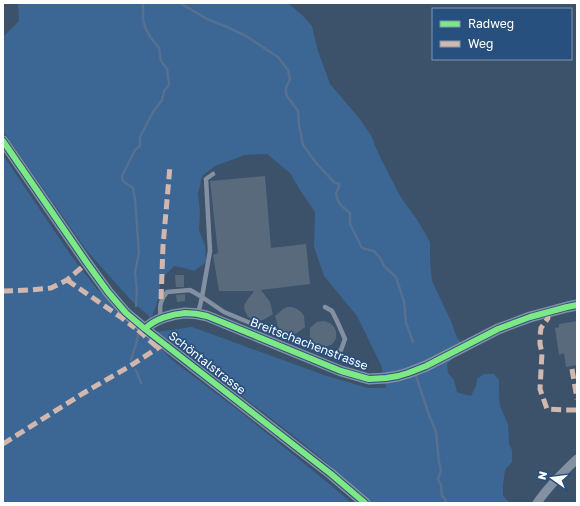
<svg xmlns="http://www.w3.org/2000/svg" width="580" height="506" viewBox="0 0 580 506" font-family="'Golos Text',sans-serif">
<rect width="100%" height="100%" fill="#3c516a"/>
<path fill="#3c6794" d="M18,3h270l15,13 9,10 6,25 12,33 29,34 12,17 7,18 22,43 18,25 12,21v18l2,21 19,40 6,17 8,8 -18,18 1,9 6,7 3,12 5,2 9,2 5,-10 1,-7 7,-5h10l5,6v16l1,10 8,18 1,20 3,6v12l-7,8 -2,15v11l7,7h-141l-42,-40 -32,-26 -127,-98 -12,-7 36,-5 132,48 44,13h18l-5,-23 -24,-49 -33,-40 -10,-29 1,-35 -15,-22 -10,-17 -23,-19 -22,1 -30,11 -13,10 -4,18 2,17 -1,19 6,16 1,16 -12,9 -10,-3 -10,-2 -13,13c-2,15 -3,25 -10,39l-21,-19 -43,-48 -84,-120v-94l16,-16z
M3,155l69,102 25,32 36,32 39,39 66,50 89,72 19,16 5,5h-348z"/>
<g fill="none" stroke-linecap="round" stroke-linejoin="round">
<path stroke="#557090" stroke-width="2.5" d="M180,3l27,16 20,8 19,9 32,21 10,13 2,9 -4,9v5l1,3 11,15 1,14 4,20 14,19 15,16 3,3 4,1v2l-3,8c3,12 5,11 14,19v11l12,24 12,3 6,7 4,8 12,11 8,25 2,21 7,19
M136,306l1,-16 -2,-18 4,-19 -4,-54 -2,-11 -10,-7 -1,-5 13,-26 5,-4v-9l13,-25 9,-12 2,-9 5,-6 -2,-16 -6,-8 -2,-13 -8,-10 -5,-9 -3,-9v-17
M131,360l6,-19 1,-8
M136,370l5,13
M416,376l13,39 7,17 3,30 2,8 -3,9 3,6 1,11 4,4 -1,3"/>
</g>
<path fill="#596a7d" d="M265,176l6,72 35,-4 4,40 -49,6 9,12 3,12 -10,6 -7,1 -8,-4 -3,-6 -1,-5 2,-4 8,-11h-35l-6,-36 5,-2 -8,-72z
M175,275h9v12h-8z
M185,294v7l-8,1 -1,-7z
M287,307h5l5,2 4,3 3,4 1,11 -8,6 -4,1h-6l-5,-2 -4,-5 -3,-11 8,-7z
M324,321l6,2 4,4 2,4v7l-2,4 -3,3 -7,2 -8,-2 -4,-4 -2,-4v-9l7,-6z
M577,321v44l-11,2 -2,-14 -5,2 -4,-27 4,-1v-3z"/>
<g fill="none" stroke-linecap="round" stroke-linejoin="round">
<path stroke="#8290a1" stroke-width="4.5" d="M213,174l-7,5 4,72 -8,46 22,15 43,18 52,21 14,3 8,-4 4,-11 -8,-18 -5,-10 -7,-4
M161,318c-2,-11 -1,-18 6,-26l23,-2 12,7 -4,17"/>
<path stroke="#8290a1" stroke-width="9" d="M537,503c11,-16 25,-30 40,-44"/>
<path stroke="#8290a1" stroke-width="11" d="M3,141l84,122 21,29 18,21 19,16 186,145 34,29
M145,329c9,-10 27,-15 40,-16 8,0 15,1 22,3l134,55 28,8 17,-1 12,-2 10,-3 18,-7 72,-37 32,-12 37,-10 10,-2"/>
<path stroke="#d1b7ad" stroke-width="5" stroke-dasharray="10 5" stroke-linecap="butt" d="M67,280l55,38 13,10
M3,291l27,-1 21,-2 16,-8 20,-17
M161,299l2,-53 7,-80
M547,312l1,6 -7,10 -1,8v8l2,9 -2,36 7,20 18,1h12
M138,330l20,18
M572,369l5,30
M3,444l79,-50 48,-28 31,-20 2,-3"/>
<defs>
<path id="cycleway" d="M3,141l84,122 21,29 18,21 19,16 186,145 34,29
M145,329c9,-10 27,-15 40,-16 8,0 15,1 22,3l134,55 28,8 17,-1 12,-2 10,-3 18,-7 72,-37 32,-12 37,-10 10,-2"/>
</defs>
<use href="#cycleway" stroke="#28507e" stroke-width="8"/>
<use href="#cycleway" stroke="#7ce984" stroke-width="6"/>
</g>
<g text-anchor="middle" stroke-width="3.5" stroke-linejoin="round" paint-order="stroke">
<g font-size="12" fill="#fff" stroke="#28507e">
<text transform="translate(309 344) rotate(21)" y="4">Breitschachenstrasse</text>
<text transform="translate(207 363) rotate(38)" y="4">Schöntalstrasse</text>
</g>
</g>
<rect width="580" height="506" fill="none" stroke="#ffffff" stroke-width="8"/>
<rect x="432" y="8" width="140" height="52" fill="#28507e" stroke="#7e96b2"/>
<rect x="440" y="21" width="20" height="6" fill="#7ce984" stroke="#7e96b2"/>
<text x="468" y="28" font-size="12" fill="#ffffff">Radweg</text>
<rect x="440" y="41" width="20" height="6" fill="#d1b7ad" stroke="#7e96b2"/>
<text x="468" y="48" font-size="12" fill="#ffffff">Weg</text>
<g transform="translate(552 478) rotate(284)" stroke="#28507e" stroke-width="3" paint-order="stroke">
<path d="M0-3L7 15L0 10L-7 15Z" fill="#ffffff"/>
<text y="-6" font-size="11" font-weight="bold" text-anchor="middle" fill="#ffffff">N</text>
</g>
</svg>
